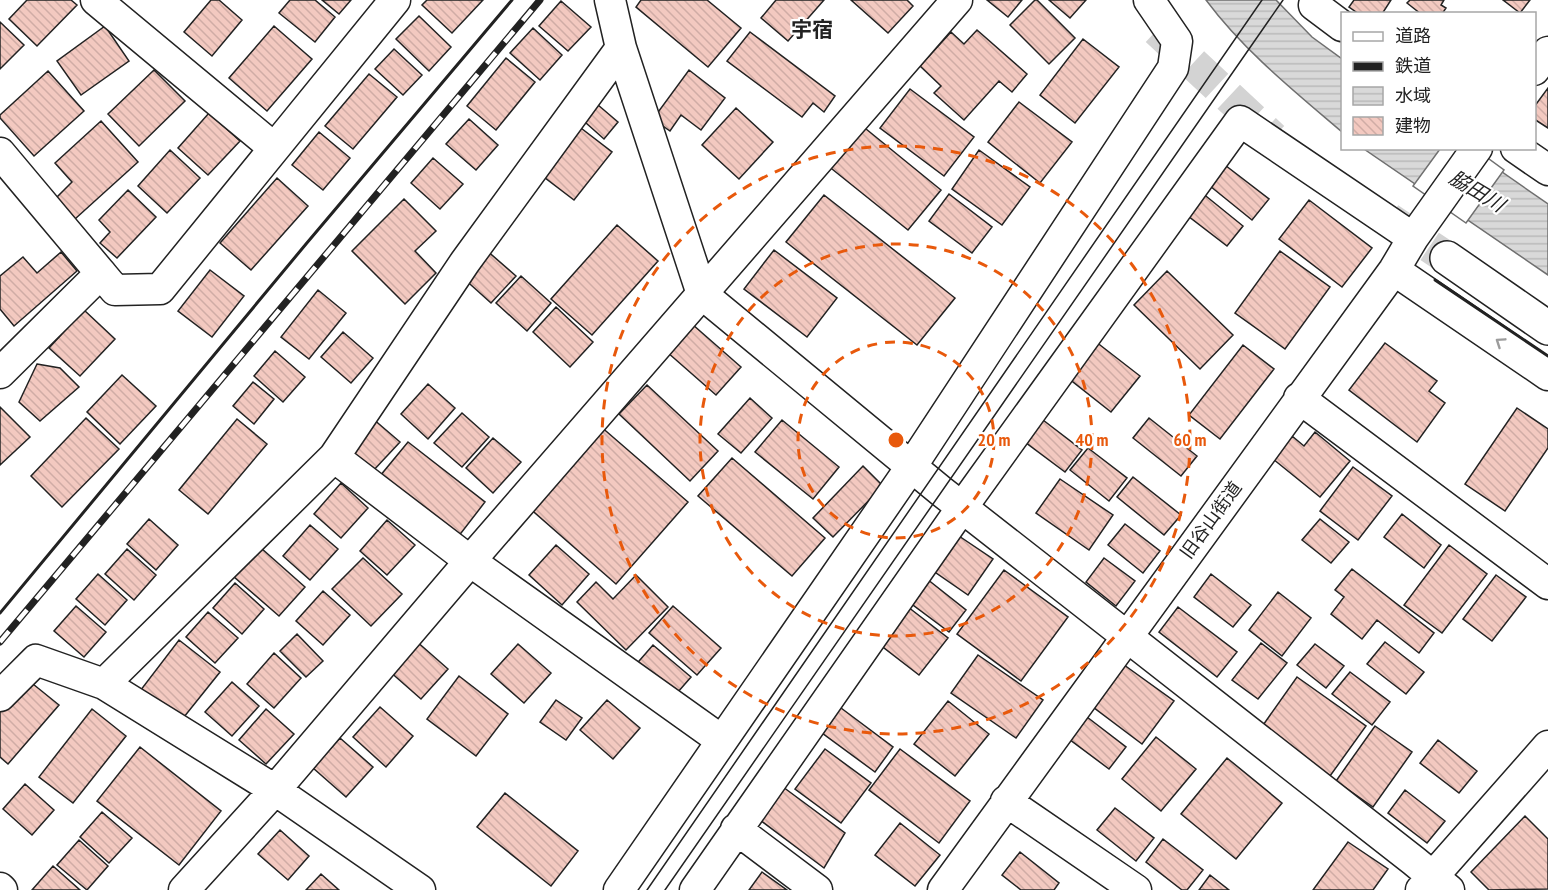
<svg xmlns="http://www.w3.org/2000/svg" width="1548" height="890" viewBox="0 0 1548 890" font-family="'PT Sans Narrow','Noto Sans JP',sans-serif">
<defs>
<pattern id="water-rules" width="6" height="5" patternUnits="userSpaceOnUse" patternTransform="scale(1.5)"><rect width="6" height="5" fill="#d9d9d9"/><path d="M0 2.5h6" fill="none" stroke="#bababa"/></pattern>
<pattern id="building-back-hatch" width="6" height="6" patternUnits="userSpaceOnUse" patternTransform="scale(1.5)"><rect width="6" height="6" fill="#f3c9c0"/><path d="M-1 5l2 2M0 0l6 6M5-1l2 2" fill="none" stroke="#d0aca5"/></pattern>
</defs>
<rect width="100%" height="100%" fill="#fff"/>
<path fill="url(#water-rules)" stroke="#6f6f6f" stroke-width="1.5" d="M1206,0h70l36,37 30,22v73c-48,-41 -98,-81 -136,-132z
M1364,149h105l79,55v71z"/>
<path fill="#fff" stroke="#6f6f6f" stroke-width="1.5" d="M1474,148l30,22 -38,53 -53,-37 27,-37z"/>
<path fill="url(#building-back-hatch)" stroke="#222" stroke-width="1.5" d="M27,0h44l6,5 -40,41 -28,-27z
M211,0h8l23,20 -30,36 -28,-24z
M290,0h25l20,17 -20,25 -36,-29z
M322,0h29l-12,14z
M427,0h56l-31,33 -30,-28z
M641,0h66l34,28 -33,39 -72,-60z
M776,0h48l-36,41 -27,-23z
M851,0h56l6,6 -25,27z
M987,0h35l-14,17z
M1035,0h2l38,38 -26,26 -39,-39z
M1049,0h37l-16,18z
M1354,0h37l-9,14h-23l-10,-7z
M1410,0h34l-3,5 5,3 -4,6h-21l-14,-11z
M1503,0h27l-10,13z
M561,1l30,26 -23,24 -29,-25z
M419,16l32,31 -22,24 -33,-32z
M0,22l24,23 -24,24z
M105,26l24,35 -48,34 -24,-34z
M274,26l38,33 -45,52 -38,-33z
M533,28l29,27 -22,25 -30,-27z
M977,30l50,44 -15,18 -13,-11 -35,39 -30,-27 7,-7 -21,-20 31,-34 13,12z
M750,32l85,64 -11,16 -11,-9 -11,14 -75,-56z
M1083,39l36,28 -44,56 -35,-28z
M394,49l28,26 -19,20 -28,-26z
M506,58l29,24 -39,48 -29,-24z
M154,70l31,31 -46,45 -31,-32z
M689,70l36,28 -24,32 -20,-15 -11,16 -17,-12z
M48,71l36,40 -50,45 -34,-38v-3z
M369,74l28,23 -44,52 -28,-23z
M1548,88v40l-14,-9v-12z
M910,89l64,48 -30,39 -64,-48z
M591,99l27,23 -14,17 -27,-24z
M1019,102l53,40 -32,41 -52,-41z
M736,108l37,34 -34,37 -37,-34z
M209,113l31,28 -32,34 -30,-27z
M469,119l29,26 -22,25 -30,-26z
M855,120l86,70 -33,40 -86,-69z
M101,121l37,41 -63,57 -19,-21 16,-16 -17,-19z
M577,125l35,27 -38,48 -34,-26z
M319,132l31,26 -27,32 -31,-25z
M170,150l30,28 -33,35 -29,-27z
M979,150l51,37 -28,38 -50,-36z
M433,158l30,26 -23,25 -29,-26z
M1221,162l48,37 -17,21 -47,-38z
M277,178l31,28 -57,64 -31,-27z
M1196,188l47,38 -16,20 -48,-37z
M128,190l28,27 -39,41 -17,-15 10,-11 -11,-12z
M949,194l43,33 -20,26 -43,-32z
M824,195l131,103 -38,47 -131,-103z
M404,199l32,32 -21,20 21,22 -31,31 -53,-53z
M1309,200l63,48 -30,39 -63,-48z
M617,225l41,36 -66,74 -41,-36z
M485,249l31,27 -25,27 -30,-27z
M774,250l63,48 -30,39 -63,-48z
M1280,251l50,36 -45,62 -50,-36z
M61,252l16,19 -63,55 -14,-17v-33l23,-19 14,16z
M210,270l34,26 -32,41 -34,-26z
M1167,271l66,64 -33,34 -66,-64z
M521,276l30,27 -24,28 -31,-28z
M318,290l28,23 -37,46 -28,-22z
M556,307l37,35 -23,25 -37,-35z
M84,310l31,29 -35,37 -31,-28z
M692,324l49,43 -25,28 -49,-43z
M343,332l30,26 -22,25 -30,-26z
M1091,338l49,38 -29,36 -48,-38z
M1385,343l52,38 -8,10 16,12 -28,39 -68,-52z
M1243,345l31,24 -54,70 -31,-24z
M275,351l30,26 -22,25 -29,-26z
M37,364l23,4 19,19 -39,34 -21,-19z
M122,375l34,31 -36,38 -33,-32z
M253,382l21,17 -20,25 -21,-18z
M428,384l27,24 -27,31 -27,-25z
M647,385l71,66 -28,30 -71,-67z
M750,398l22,20 -31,35 -23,-19z
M0,407l30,30 -30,28z
M1517,408l31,21v19l-43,63 -40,-27z
M462,413l27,24 -27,30 -28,-24z
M86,418l33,31 -57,58 -31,-31z
M372,418l28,24 -28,30 -27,-24z
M1149,418l48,38 -16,20 -48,-38z
M237,419l30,25 -59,70 -29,-24z
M782,420l57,47 -26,32 -58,-47z
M1043,420l39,30 -17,22 -40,-30z
M599,425l89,77 -72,82 -89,-78z
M1315,432l35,29 -30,36 -47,-38 19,-23 12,10z
M493,438l28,24 -28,31 -27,-25z
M408,442l77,60 -27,35 -78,-61z
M1088,448l39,30 -18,23 -39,-31z
M732,458l93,80 -33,38 -94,-80z
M863,466l20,20 -50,51 -20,-19z
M1353,467l39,29 -34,44 -38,-29z
M1133,477l48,38 -17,20 -47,-38z
M1060,479l53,36 -24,35 -53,-37z
M341,483l27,25 -27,30 -27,-24z
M1402,514l39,31 -17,23 -40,-31z
M149,519l29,26 -22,25 -29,-26z
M1320,519l29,23 -18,21 -29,-23z
M387,520l28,25 -28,30 -27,-24z
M1125,524l35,27 -17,22 -35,-28z
M310,525l28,24 -28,31 -27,-24z
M953,532l40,27 -25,36 -39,-27z
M556,545l33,29 -27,31 -33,-30z
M1449,545l38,29 -45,59 -38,-28z
M261,548l44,39 -26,29 -45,-39z
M127,549l29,26 -22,25 -29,-26z
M363,558l39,36 -31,32 -39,-37z
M1104,558l31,23 -19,25 -30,-24z
M1352,569l82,64 -15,20 -42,-33 -15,19 -31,-25 13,-17 -9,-7z
M1004,570l64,47 -47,64 -64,-47z
M98,574l29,26 -22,25 -29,-26z
M1211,574l40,31 -18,22 -39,-30z
M636,575l32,32 -42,43 -49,-48 19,-20 17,17z
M1496,575l30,22 -34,44 -29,-22z
M927,579l39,31 -17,22 -40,-30z
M235,583l29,26 -22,25 -29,-26z
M323,591l27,24 -27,30 -27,-24z
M1278,592l33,26 -29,38 -33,-26z
M76,606l30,26 -22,25 -30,-26z
M673,606l48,42 -24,27 -48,-42z
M908,607l40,31 -29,37 -40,-31z
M1178,607l59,45 -20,25 -58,-45z
M208,612l30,26 -23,25 -29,-26z
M297,634l26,27 -17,16 -26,-26z
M179,640l41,32 -40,50 -40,-31z
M415,640l33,29 -27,30 -33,-29z
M1385,642l39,30 -18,22 -39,-30z
M1261,643l26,20 -29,36 -26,-19z
M518,644l33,29 -27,30 -33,-29z
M1315,644l29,22 -18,22 -29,-23z
M653,645l38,32 -20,23 -38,-32z
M274,653l27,25 -27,30 -27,-24z
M978,655l65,45 -27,38 -65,-45z
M1120,662l54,39 -32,43 -53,-40z
M1350,672l40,30 -18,23 -40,-31z
M459,676l49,38 -32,42 -49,-37z
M1297,677l69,49 -36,50 -69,-48z
M28,680l31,25 -51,59 -8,-7v-45z
M232,682l27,24 -27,30 -27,-24z
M556,700l26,18 -16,22 -26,-18z
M607,700l33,28 -27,31 -33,-29z
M948,701l41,33 -34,42 -41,-32z
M837,705l56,42 -18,25 -57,-42z
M380,707l33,29 -27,31 -33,-30z
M92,709l34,27 -53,67 -34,-26z
M266,709l28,25 -28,30 -27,-24z
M1087,717l39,30 -17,22 -40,-30z
M1375,726l37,26 -39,55 -37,-26z
M1156,737l40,32 -35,42 -39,-32z
M340,738l33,29 -27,30 -33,-29z
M1438,740l39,31 -18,22 -39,-30z
M140,747l81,64 -42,54 -82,-64z
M825,749l46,34 -30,40 -46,-34z
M900,749l70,52 -31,42 -70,-53z
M1227,758l55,45 -46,56 -55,-45z
M25,784l29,26 -22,25 -29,-26z
M779,784l66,49 -21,35 -68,-51z
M1405,790l40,31 -18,22 -39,-30z
M505,793l73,58 -27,35 -74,-59z
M1115,808l39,30 -18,23 -39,-31z
M102,812l30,26 -23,25 -29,-26z
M1525,816l23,23v50l-59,1 -18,-18z
M900,823l40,32 -25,31 -40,-31z
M280,830l29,26 -21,24 -30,-26z
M1163,839l40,31 -16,20h-5l-36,-28z
M79,840l29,26 -21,24 -30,-25z
M1348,842l40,27 -15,21h-60z
M1020,852l39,31 -5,7h-33l-19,-15z
M53,866l27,24h-48z
M762,872l25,18h-38z
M321,874l18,16h-33z
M1210,875l19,15h-30z"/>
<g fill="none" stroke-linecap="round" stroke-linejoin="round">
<path stroke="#d3d3d3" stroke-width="33" stroke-dasharray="33 16" stroke-linecap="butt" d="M1157,30l116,108
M1389,219l58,39"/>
<defs>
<path id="minor" d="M96,0l178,148
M610,0l11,48 81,246 239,197 473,370 35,29
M1317,0l-3,5 28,21
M1534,70l14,-18
M1516,148l32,22
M0,153l115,137 45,-1 235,-289
M1394,270l154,105
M0,373l101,-100
M1299,398l249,186
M334,457l136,104 251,179
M104,684l230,-227 131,-195 156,-214
M0,696l36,-36 68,24 171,106 145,100
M1006,801l130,89
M736,829l81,61
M0,888l2,2
M184,890l91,-100 195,-229 487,-561
M619,890l292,-423 262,-399 4,-27 -28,-41
M695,890l268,-384 277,-385 173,117
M943,890l451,-620 19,-32 64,-90
M1421,890l127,-144"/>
<path id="tertiary" d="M1447,258l101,70"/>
</defs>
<use href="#minor" stroke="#222" stroke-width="33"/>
<use href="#tertiary" stroke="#222" stroke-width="36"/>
<use href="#minor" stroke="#fff" stroke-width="30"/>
<use href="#tertiary" stroke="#fff" stroke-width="33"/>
<path stroke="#222" stroke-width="1.5" d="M647,890l615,-890
M665,890l618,-890"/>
<defs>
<path id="rail" d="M0,642l540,-642"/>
</defs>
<use href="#rail" stroke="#222" stroke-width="7"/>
<use href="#rail" stroke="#fff" stroke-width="4.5" stroke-dasharray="14" stroke-linecap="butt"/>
<path stroke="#222" stroke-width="3" d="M1435,280l113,76
M0,613l306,-369 206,-244"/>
</g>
<defs><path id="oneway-chevron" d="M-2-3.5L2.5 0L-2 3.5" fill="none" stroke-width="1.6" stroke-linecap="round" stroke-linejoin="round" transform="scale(1.5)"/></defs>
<use stroke="#9c9c9c" href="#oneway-chevron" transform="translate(1500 342) rotate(-146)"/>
<g fill="none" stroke="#e8590c" stroke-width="3" stroke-dasharray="10 8">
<circle cx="896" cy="440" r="98"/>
<circle cx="896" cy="440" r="196"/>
<circle cx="896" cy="440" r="294"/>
</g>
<g text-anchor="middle" stroke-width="4.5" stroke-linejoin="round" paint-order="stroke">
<g font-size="18" fill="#222" stroke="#fff">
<text transform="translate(1211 520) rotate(-54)" y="6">旧谷山街道</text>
</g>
<g font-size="20" font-style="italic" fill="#222" stroke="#fff">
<text transform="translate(1477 191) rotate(31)" y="7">脇田川</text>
</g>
<g font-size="21" font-weight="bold" fill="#222" stroke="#fff">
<text x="812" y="37">宇宿</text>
</g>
</g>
<circle cx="896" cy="440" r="9" fill="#e8590c" stroke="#fff" stroke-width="3"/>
<g font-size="18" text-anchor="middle" font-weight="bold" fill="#e8590c" stroke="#fff" stroke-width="4.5" stroke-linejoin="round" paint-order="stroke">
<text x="994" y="446">20 m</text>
<text x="1092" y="446">40 m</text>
<text x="1190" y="446">60 m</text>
</g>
<rect x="1341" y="12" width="195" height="138" fill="#ffffff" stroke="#a7a7a7" stroke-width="1.5"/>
<rect x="1353" y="32" width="30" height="9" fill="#ffffff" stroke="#a7a7a7" stroke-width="1.5"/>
<text x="1395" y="42" font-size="18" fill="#222222">道路</text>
<rect x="1353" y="62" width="30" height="9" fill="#222222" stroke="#a7a7a7" stroke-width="1.5"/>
<text x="1395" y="72" font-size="18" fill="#222222">鉄道</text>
<rect x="1353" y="87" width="30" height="18" fill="url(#water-rules)" stroke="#a7a7a7" stroke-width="1.5"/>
<text x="1395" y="102" font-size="18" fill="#222222">水域</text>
<rect x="1353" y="117" width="30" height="18" fill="url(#building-back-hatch)" stroke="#a7a7a7" stroke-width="1.5"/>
<text x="1395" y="132" font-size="18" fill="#222222">建物</text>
</svg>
